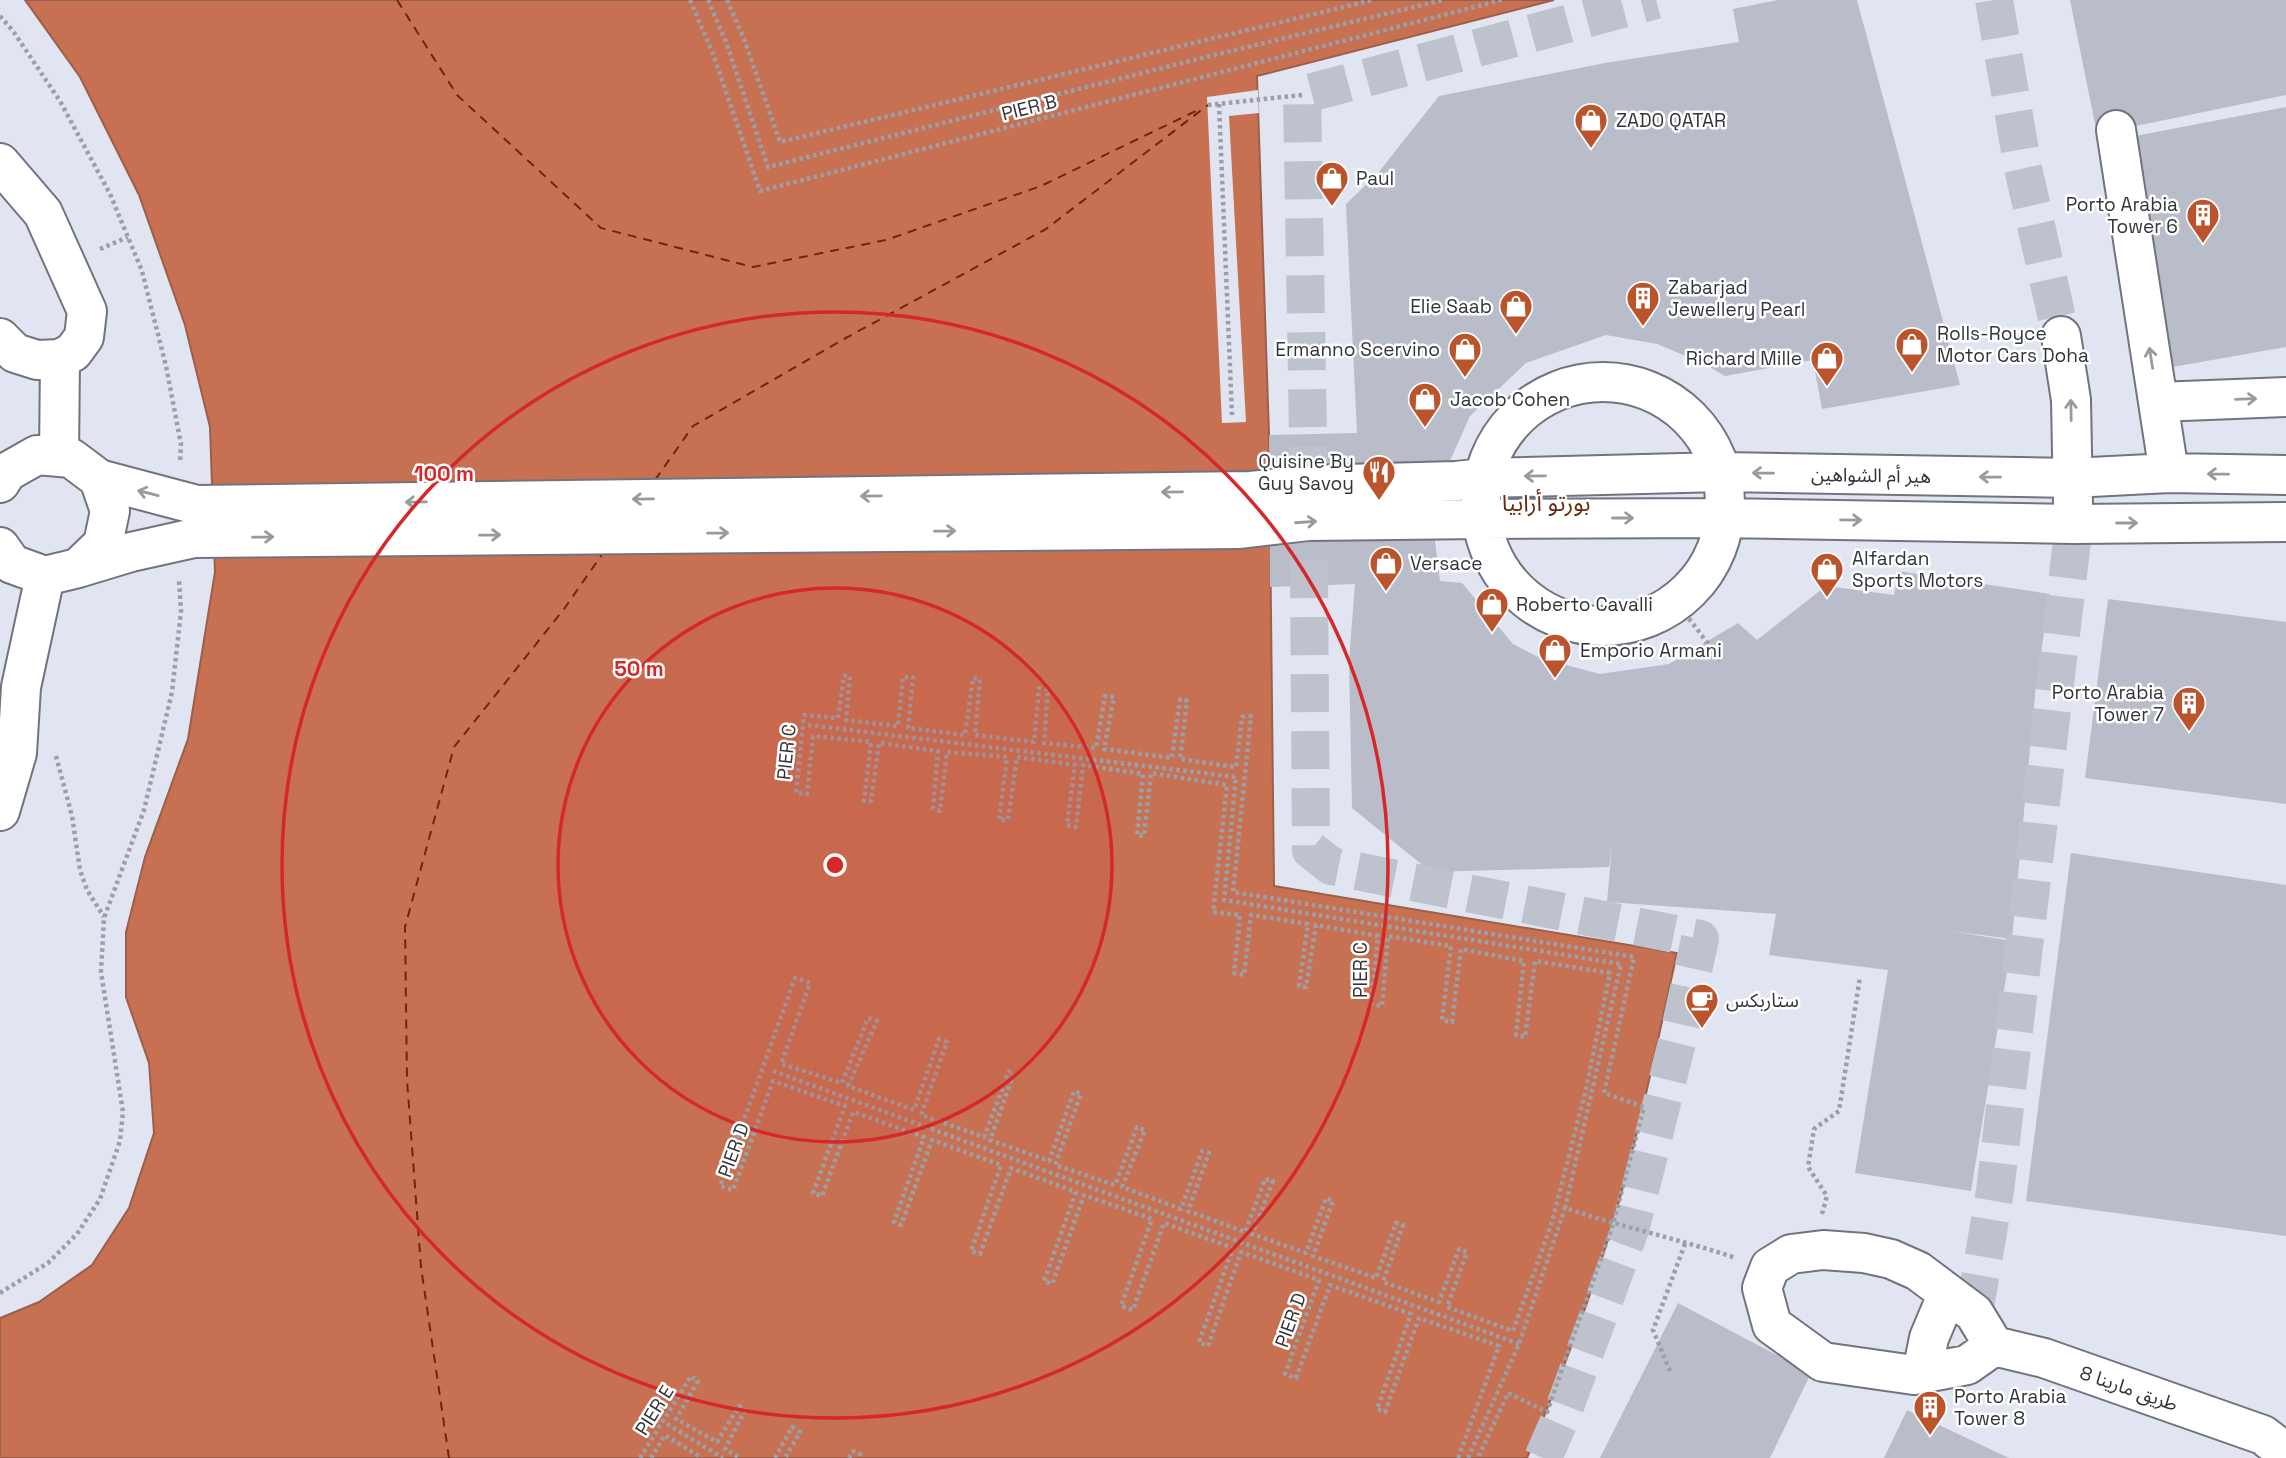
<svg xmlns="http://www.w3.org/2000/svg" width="2286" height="1458" viewBox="0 0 2286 1458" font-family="'Space Grotesk','Noto Sans Arabic',sans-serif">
<rect width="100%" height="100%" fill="#e0e5f1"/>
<path fill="#c77152" stroke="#9b5f4a" stroke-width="2" d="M25,0h1529l-297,76 12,359 5,451 403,67c-20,90 -38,181 -64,269 -23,80 -54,159 -86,236h-1527v-140l39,-16 53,-37 37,-57 25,-75 -5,-70 -23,-66v-65l19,-75 43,-118 27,-167 -5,-145 -25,-102 -46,-130 -59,-118z"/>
<path fill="#e0e5f1" d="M1258,90l1,23 -30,3 17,306 -24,1 -15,-326z"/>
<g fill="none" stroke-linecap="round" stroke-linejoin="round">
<path stroke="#742601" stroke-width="2" stroke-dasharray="9 7" stroke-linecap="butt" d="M397,0l60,95 144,133 152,39 133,-27 155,-54 161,-78
M655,480l38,-54 151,-87 202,-110 162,-124
M449,1458l-28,-191 -14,-187 -2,-153 49,-180 110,-138 39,-56"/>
</g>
<path fill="#b9bdc9" d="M1778,0h79l103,385 -138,24 -9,-49 -88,16 -20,-12 -48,-20 -51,-9 -80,28 -56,53 -25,56 -11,61 6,48 22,2 51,61 27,14 60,16 69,-10 69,-41 19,17 69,-54 68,9 4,-24 152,23 -14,91 -24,254 -62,-8 62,10 -41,250 -116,-18 33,-203 -119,-15 7,-41 -169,-12 5,-57 -3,22 -178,5 -79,-64 -3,-148 6,-76 -85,3 -1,-152 88,-2 -11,-229 32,-31 61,-77 166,-33 134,-21 -6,-33z
M2070,0h216v95l-189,39z
M2286,107v240l-142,25 -45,-229z
M2108,599l178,23v182l-201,-26z
M2071,853l215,32v351l-260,-35z
M1678,1303l133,70 -41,85h-170z
M1907,1410l13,6 89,42h-125z"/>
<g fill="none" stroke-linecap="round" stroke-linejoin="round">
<path stroke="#bdc2cc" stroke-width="38" stroke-dasharray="38 19" stroke-linecap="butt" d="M1994,0l29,168 38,168
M1974,1313l21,-122 79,-667
M1543,1458l20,-46 68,-185 47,-189 22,-99 -369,-73 -20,-16 -3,-415 -6,-340 354,-95"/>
<defs>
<path id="minor" d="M2116,130l53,343
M0,163l43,50 44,98 -3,26 -11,15 -13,7 -23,1 -22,-7 -15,-15
M2061,336l10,64 2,104
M1481 504a122 122 0 1 1 244 0a122 122 0 1 1-244 0Z
M2158,402l128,-5
M59,457l1,-98
M99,479l98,26 1054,-14 56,-6 149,-4 27,-3 239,-6 350,6 97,-5 117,2
M0,483l7,-11 30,-17 34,3 28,21 11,32 -7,33 -25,24 -33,8 -33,-12 -12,-17
M78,568l53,-16 63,-14 1044,-9 70,-8 173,-2 244,-1 349,6 212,-2
M0,811l17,-58 4,-66 24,-111
M1823,1250l41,3 27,6 27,12 56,42 20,33 -27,19 -53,10 -91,-13 -51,-37 -10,-37 8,-21 21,-13z
M1994,1346l50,12 219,77 23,18
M1922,1373l7,-35 18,-43"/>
</defs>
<use href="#minor" stroke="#71747f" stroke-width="42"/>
<path stroke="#9c9fa8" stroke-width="4.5" stroke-dasharray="3.5 3.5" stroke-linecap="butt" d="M690,0l22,51 48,140 742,-191
M708,0l19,45 41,122 438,-110 237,-57
M727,0l17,39 36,103 593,-142
M0,16l13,15 47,70 50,93 32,77 24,95 15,78 -1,19
M1219,104l13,311
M1208,105l94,-10
M100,249l28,-12
M1676,602l47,61
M808,725l428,52 -12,123 397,64 -56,244c57,19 114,31 171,50
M56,756l16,60 8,54 7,20 17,27
M773,1071l746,273
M1822,1214l5,-18 -19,-29 6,-38 25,-18 21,-134
M0,1293l48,-30 29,-29 23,-35 20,-58 3,-29 -22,-140 3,-54 40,-108 28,-118 9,-81 -2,-31
M1670,1371l-17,-41 33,-89
M667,1424l56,34
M640,1458l51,-82 7,5 -22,38 41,23 22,-36 6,4 -20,39 15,9
M651,1458l14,-23 37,23
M775,1458l17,-31 8,5 -15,26
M849,1458l4,-7 7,3 -2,4
M1458,1458l41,-112 -80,-28 -34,94 -8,-3 34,-95 -81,-29 -34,93 -11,-4 34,-94 -78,-28 -33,94 -9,-4 34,-94 -69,-25 -31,87 -12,-4 31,-87 -68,-24 -32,89 -8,-3 32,-89 -65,-24 -31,86 -9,-3 30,-86 -69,-25 -31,85 -7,-3 30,-85 -71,-25 -31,84 -9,-3 32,-87 -72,-25 -40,109 -13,-4 75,-208 15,5 -29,81 61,19 26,-65 9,3 -29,65 66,24 25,-71 8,3 -26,73 63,22 25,-66 5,2 -24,67 59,21 25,-70 7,3 -26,71 60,20 22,-58 8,3 -23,57 59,22 21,-58 7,2 -21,58 57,21 20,-53 8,2 -21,53 54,19 20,-55 7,3 -20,55 63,22 20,-55 7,2 -20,57 56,20 20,-53 8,3 -20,55 66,24 39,-109 34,-133 24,-116 -75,-12 -10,76 -9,-2 8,-74 -63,-12 -9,73 -10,-2 9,-74 -63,-10 -6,70 -11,-2 7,-68 -62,-11 -10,62 -7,-1 9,-62 -57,-9 -7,60 -10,-2 6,-58 -27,-3 14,-127 -76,-12 -7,63 -7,-1 6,-61 -60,-9 -7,62 -9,-2 8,-60 -58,-8 -9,63h-9l8,-63 -60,-5 -7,59 -7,-3 5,-57 -59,-8 -8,58h-7l7,-59 -58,-6 -6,58 -11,-1 8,-78 34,3 6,-42h6l-4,44 52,6 5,-49h10l-5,51 57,7 8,-57 7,1 -5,56 59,7 5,-54 9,1 -4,54 52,5 9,-52 9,1 -10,52 68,9 8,-59 7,2 -7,58 56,8 6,-50 9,-1 -18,176 401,65 -30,136 40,14 -31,117 -66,188 -39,-19 -30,65
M1468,1458l51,-114 46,-136"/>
<use href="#minor" stroke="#fff" stroke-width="38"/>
</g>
<defs><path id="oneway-shaft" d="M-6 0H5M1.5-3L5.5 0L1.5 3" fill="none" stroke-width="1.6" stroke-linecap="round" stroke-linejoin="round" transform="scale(1.75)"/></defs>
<g stroke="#999a9c">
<use href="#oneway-shaft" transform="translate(2151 358) rotate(-99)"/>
<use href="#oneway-shaft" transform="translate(2246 399) rotate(-2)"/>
<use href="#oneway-shaft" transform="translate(2071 410) rotate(-91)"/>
<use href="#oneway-shaft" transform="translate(1763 473) rotate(-179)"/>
<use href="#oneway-shaft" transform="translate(2218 474) rotate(-179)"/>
<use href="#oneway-shaft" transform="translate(1535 476) rotate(179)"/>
<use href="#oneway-shaft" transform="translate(1990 477) rotate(-179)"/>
<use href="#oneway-shaft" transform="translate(1172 492) rotate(179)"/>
<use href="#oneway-shaft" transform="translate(148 493) rotate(-166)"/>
<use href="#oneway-shaft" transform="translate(871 496) rotate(179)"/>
<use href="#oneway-shaft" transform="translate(643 499) rotate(179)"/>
<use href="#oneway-shaft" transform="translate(416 502) rotate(179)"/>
<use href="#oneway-shaft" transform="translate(1623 518)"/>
<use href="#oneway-shaft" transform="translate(1851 520) rotate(1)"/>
<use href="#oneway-shaft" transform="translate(1306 522) rotate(-4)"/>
<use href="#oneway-shaft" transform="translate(2127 523)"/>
<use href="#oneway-shaft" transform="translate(945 531) rotate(-1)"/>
<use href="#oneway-shaft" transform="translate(718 533) rotate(-1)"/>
<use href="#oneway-shaft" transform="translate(490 535) rotate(-1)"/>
<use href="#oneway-shaft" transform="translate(263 537) rotate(-1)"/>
</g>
<circle cx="835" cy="865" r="277" fill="#d62828" fill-opacity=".12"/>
<g fill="none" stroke="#d62828" stroke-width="3.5">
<circle cx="835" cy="865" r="277"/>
<circle cx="835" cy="865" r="553"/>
</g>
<defs>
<symbol id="shop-pin" viewBox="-11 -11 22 30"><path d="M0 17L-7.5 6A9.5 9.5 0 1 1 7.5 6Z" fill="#bb532b" stroke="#fff"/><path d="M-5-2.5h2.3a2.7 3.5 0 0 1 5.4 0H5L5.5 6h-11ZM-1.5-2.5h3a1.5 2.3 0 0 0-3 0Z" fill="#fff"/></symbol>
<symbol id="building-pin" viewBox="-11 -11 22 30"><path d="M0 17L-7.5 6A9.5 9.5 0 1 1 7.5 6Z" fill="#bb532b" stroke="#fff"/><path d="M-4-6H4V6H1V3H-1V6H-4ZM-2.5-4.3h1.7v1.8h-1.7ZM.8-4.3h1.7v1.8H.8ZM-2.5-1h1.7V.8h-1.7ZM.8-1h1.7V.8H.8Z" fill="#fff"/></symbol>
<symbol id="restaurant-pin" viewBox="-11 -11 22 30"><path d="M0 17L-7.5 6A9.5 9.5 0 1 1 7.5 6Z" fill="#bb532b" stroke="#fff"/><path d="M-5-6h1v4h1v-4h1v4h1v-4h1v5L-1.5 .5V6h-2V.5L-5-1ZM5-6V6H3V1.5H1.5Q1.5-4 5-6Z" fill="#fff"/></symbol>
<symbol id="cafe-pin" viewBox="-11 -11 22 30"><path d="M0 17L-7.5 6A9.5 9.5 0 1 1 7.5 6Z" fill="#bb532b" stroke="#fff"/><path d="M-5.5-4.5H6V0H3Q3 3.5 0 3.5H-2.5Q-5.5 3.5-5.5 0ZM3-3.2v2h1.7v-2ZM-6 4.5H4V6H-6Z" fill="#fff"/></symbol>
</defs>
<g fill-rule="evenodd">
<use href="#shop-pin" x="1572" y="101" width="38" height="52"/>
<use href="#shop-pin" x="1313" y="159" width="38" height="52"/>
<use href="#building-pin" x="2184" y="196" width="38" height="52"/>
<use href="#building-pin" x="1624" y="279" width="38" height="52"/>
<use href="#shop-pin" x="1497" y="287" width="38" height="52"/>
<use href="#shop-pin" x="1893" y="325" width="38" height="52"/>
<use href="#shop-pin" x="1446" y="330" width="38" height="52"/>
<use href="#shop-pin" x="1808" y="339" width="38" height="52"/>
<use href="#shop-pin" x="1406" y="380" width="38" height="52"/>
<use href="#restaurant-pin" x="1360" y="453" width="38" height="52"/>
<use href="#shop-pin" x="1367" y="544" width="38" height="52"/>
<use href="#shop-pin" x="1808" y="550" width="38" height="52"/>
<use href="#shop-pin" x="1473" y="585" width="38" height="52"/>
<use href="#shop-pin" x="1536" y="631" width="38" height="52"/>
<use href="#building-pin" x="2170" y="684" width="38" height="52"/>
<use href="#cafe-pin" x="1683" y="981" width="38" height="52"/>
<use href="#building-pin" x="1911" y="1388" width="38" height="52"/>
</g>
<g text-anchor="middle" stroke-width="5" stroke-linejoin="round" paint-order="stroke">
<g font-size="19" fill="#333439" stroke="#fff">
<text transform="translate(1029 107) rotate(-14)" y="7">PIER B</text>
<text transform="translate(1871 475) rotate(1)" y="7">هير أم الشواهين</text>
<text transform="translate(786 752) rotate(-84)" y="7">PIER C</text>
<text transform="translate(1360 970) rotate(-90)" y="7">PIER C</text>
<text transform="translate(733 1150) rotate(-70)" y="7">PIER D</text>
<text transform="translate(1290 1320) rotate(-70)" y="7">PIER D</text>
<text transform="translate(2129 1388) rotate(19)" y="7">طريق مارينا 8</text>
<text transform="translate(654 1410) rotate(-58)" y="7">PIER E</text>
</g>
<g font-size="19" fill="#333439" stroke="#fff" text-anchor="start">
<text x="1616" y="127">ZADO QATAR</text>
<text x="1356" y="185">Paul</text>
<text x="2178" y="211" text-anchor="end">Porto Arabia<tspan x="2178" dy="22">Tower 6</tspan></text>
<text x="1668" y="294">Zabarjad<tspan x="1668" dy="22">Jewellery Pearl</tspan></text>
<text x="1492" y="313" text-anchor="end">Elie Saab</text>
<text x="1937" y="340">Rolls-Royce<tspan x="1937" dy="22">Motor Cars Doha</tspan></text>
<text x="1440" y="356" text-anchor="end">Ermanno Scervino</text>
<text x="1802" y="365" text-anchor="end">Richard Mille</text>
<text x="1450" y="406">Jacob Cohen</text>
<text x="1354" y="468" text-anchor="end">Quisine By<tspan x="1354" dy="22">Guy Savoy</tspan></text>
<text x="1852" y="565">Alfardan<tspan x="1852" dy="22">Sports Motors</tspan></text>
<text x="1410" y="570">Versace</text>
<text x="1516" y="611">Roberto Cavalli</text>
<text x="1580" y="657">Emporio Armani</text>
<text x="2164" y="699" text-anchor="end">Porto Arabia<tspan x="2164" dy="22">Tower 7</tspan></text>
<text x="1726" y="1007">ستاربكس</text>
<text x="1954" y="1403">Porto Arabia<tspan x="1954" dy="22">Tower 8</tspan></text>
</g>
<g font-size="23" fill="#69290e" stroke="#fff">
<text x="1546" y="511">بورتو أرابيا</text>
</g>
</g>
<circle cx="835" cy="865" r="10" fill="#d62828" stroke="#fff" stroke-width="3.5"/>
<g font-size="21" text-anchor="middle" font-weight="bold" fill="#d62828" stroke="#fff" stroke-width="5" stroke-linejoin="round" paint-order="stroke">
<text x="444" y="481">100 m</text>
<text x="639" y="676">50 m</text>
</g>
</svg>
